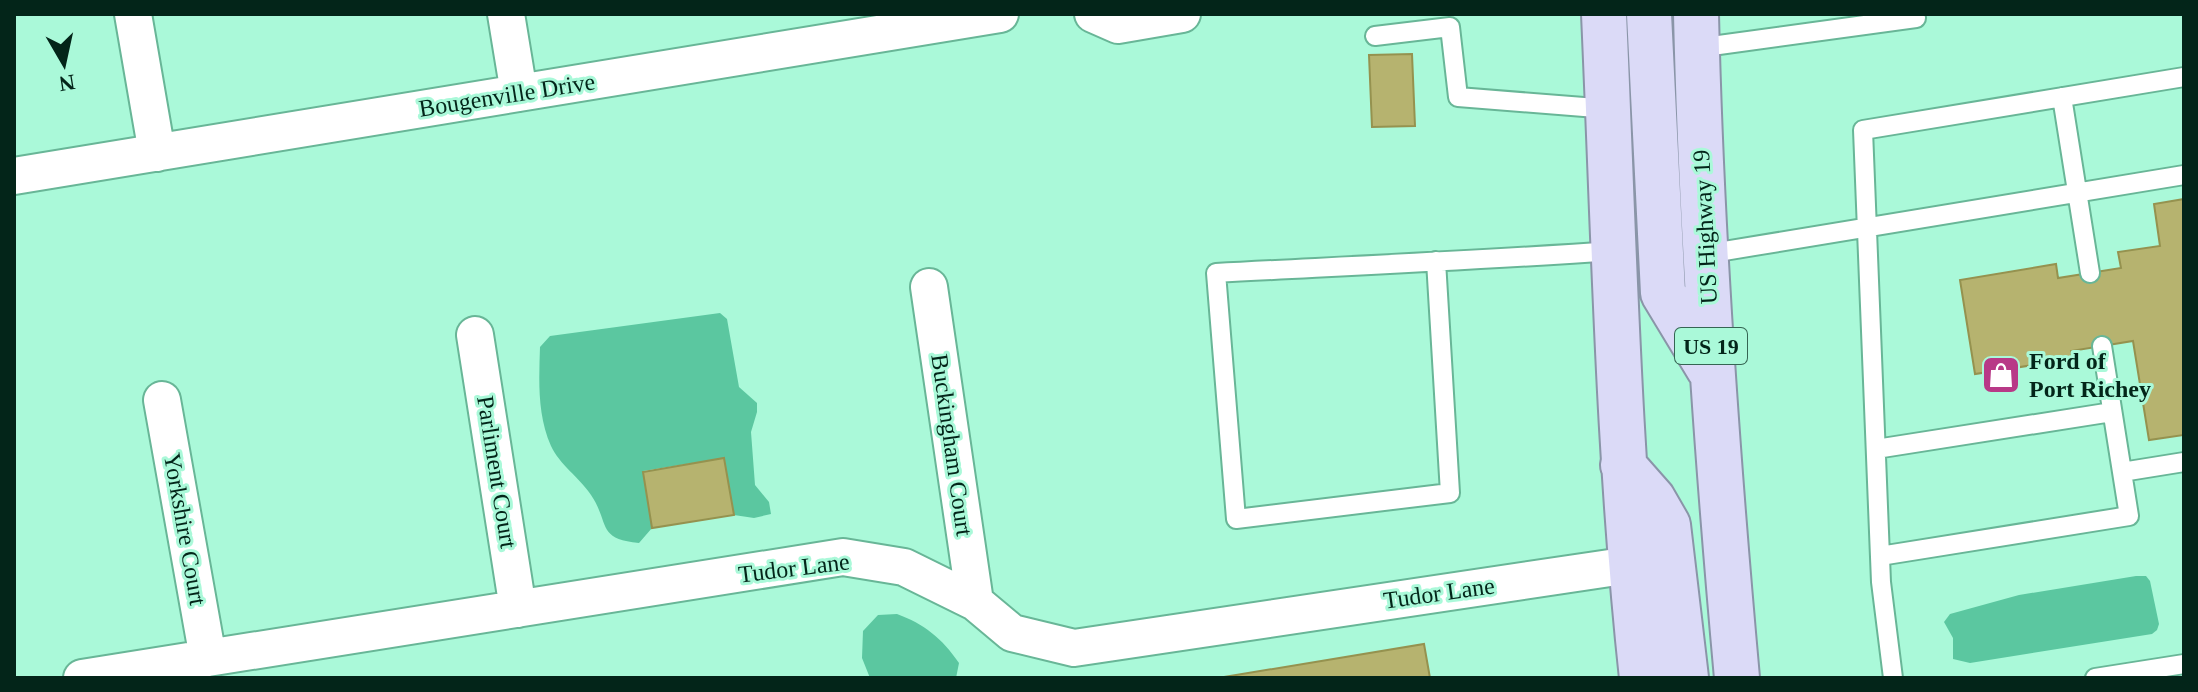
<svg xmlns="http://www.w3.org/2000/svg" width="2198" height="692" viewBox="0 0 2198 692" font-family="'Times New Roman',serif">
<rect width="100%" height="100%" fill="#aaf9d9"/>
<path fill="#5bc7a0" d="M720,313l7,6 12,68 18,16v9l-6,20 4,53 14,17 2,12 -17,4 -20,-3 -10,-57 -81,13 9,57 -13,15c-43,-4 -29,-20 -48,-48 -11,-17 -32,-31 -40,-49 -14,-32 -12,-66 -11,-99l10,-11z
M2136,576h10l4,5 9,43 -2,6 -5,4 -182,29 -17,-4v-21l-9,-16 6,-8 69,-19z
M897,614c27,10 45,24 62,49l-3,15h-86l-8,-20 1,-27 15,-16z"/>
<path fill="#b6b36f" stroke="#95924f" stroke-width="2" d="M1412,54l3,72 -43,1 -3,-72z
M2184,199v236l-35,5 -16,-99 -62,10 1,8 -97,15 -15,-94 96,-16 2,14 63,-10 -3,-16 42,-6 -6,-42z
M724,458l10,57 -82,13 -9,-56z
M1424,644l6,34h-212z"/>
<g fill="none" stroke-linecap="round" stroke-linejoin="round">
<defs>
<path id="service" d="M1375,36l75,-9 8,70 151,12
M1697,48l219,-30
M2062,97l28,176
M1706,254l478,-79
M1436,261l14,232 -214,26 -20,-246c133,-7 266,-13 399,-22
M1876,449l236,-37
M2122,472l62,-10
M1880,556l249,-40 -27,-170
M1893,678l-12,-96 -18,-452 321,-53
M2095,678l89,-14"/>
<path id="minor" d="M133,14l24,139
M506,14l13,79
M1093,14l25,11 64,-11
M14,176l986,-162
M929,287l46,315
M475,335l43,274
M162,400l46,258
M82,678l761,-121 61,10 71,35 37,31 62,15 556,-83"/>
<path id="trunk" d="M1604,14c10,222 14,443 38,664
M1649,14l14,279 46,76
M1696,14c5,222 21,443 41,664
M1623,465l30,34 15,26 18,153"/>
</defs>
<use href="#service" stroke="#68b697" stroke-width="22"/>
<use href="#minor" stroke="#68b697" stroke-width="40"/>
<use href="#trunk" stroke="#8a95a8" stroke-width="48"/>
<use href="#service" stroke="#fff" stroke-width="18"/>
<use href="#minor" stroke="#fff" stroke-width="36"/>
<use href="#trunk" stroke="#dbdaf7" stroke-width="44"/>
</g>
<defs>
<symbol id="shop-square" viewBox="-11 -11 22 22"><rect x="-9" y="-9" width="18" height="18" rx="4" fill="#b83987" stroke="#aaf9d9"/><path d="M-5-2.5h2.3a2.7 3.5 0 0 1 5.4 0H5L5.5 6h-11ZM-1.5-2.5h3a1.5 2.3 0 0 0-3 0Z" fill="#fff"/></symbol>
</defs>
<g fill-rule="evenodd">
<use href="#shop-square" x="1979" y="353" width="44" height="44"/>
</g>
<g text-anchor="middle" stroke-width="6" stroke-linejoin="round" paint-order="stroke">
<rect fill="#aaf9d9" stroke="#356553" stroke-width="2" x="1675" y="328" width="72" height="36" rx="6"/>
<g font-size="22" font-weight="bold" fill="#032519">
<text x="1711" y="354">US 19</text>
</g>
<g font-size="24" fill="#032519" stroke="#aaf9d9">
<text transform="translate(507 95) rotate(-9)" y="8">Bougenville Drive</text>
<text transform="translate(1705 227) rotate(-93)" y="8">US Highway 19</text>
<text transform="translate(952 445) rotate(82)" y="8">Buckingham Court</text>
<text transform="translate(497 472) rotate(81)" y="8">Parliment Court</text>
<text transform="translate(185 529) rotate(80)" y="8">Yorkshire Court</text>
<text transform="translate(794 568) rotate(-7)" y="8">Tudor Lane</text>
<text transform="translate(1439 593) rotate(-8)" y="8">Tudor Lane</text>
</g>
<g font-size="24" font-weight="bold" fill="#032519" stroke="#aaf9d9" text-anchor="start">
<text x="2029" y="369">Ford of<tspan x="2029" dy="28">Port Richey</tspan></text>
</g>
</g>
<rect width="2198" height="692" fill="none" stroke="#032519" stroke-width="32"/>
<g transform="translate(64 64) rotate(171)" stroke="#aaf9d9" stroke-width="6" paint-order="stroke">
<path d="M0-6L14 30L0 20L-14 30Z" fill="#032519"/>
<text y="-12" font-size="22" font-weight="bold" text-anchor="middle" fill="#032519">N</text>
</g>
</svg>
